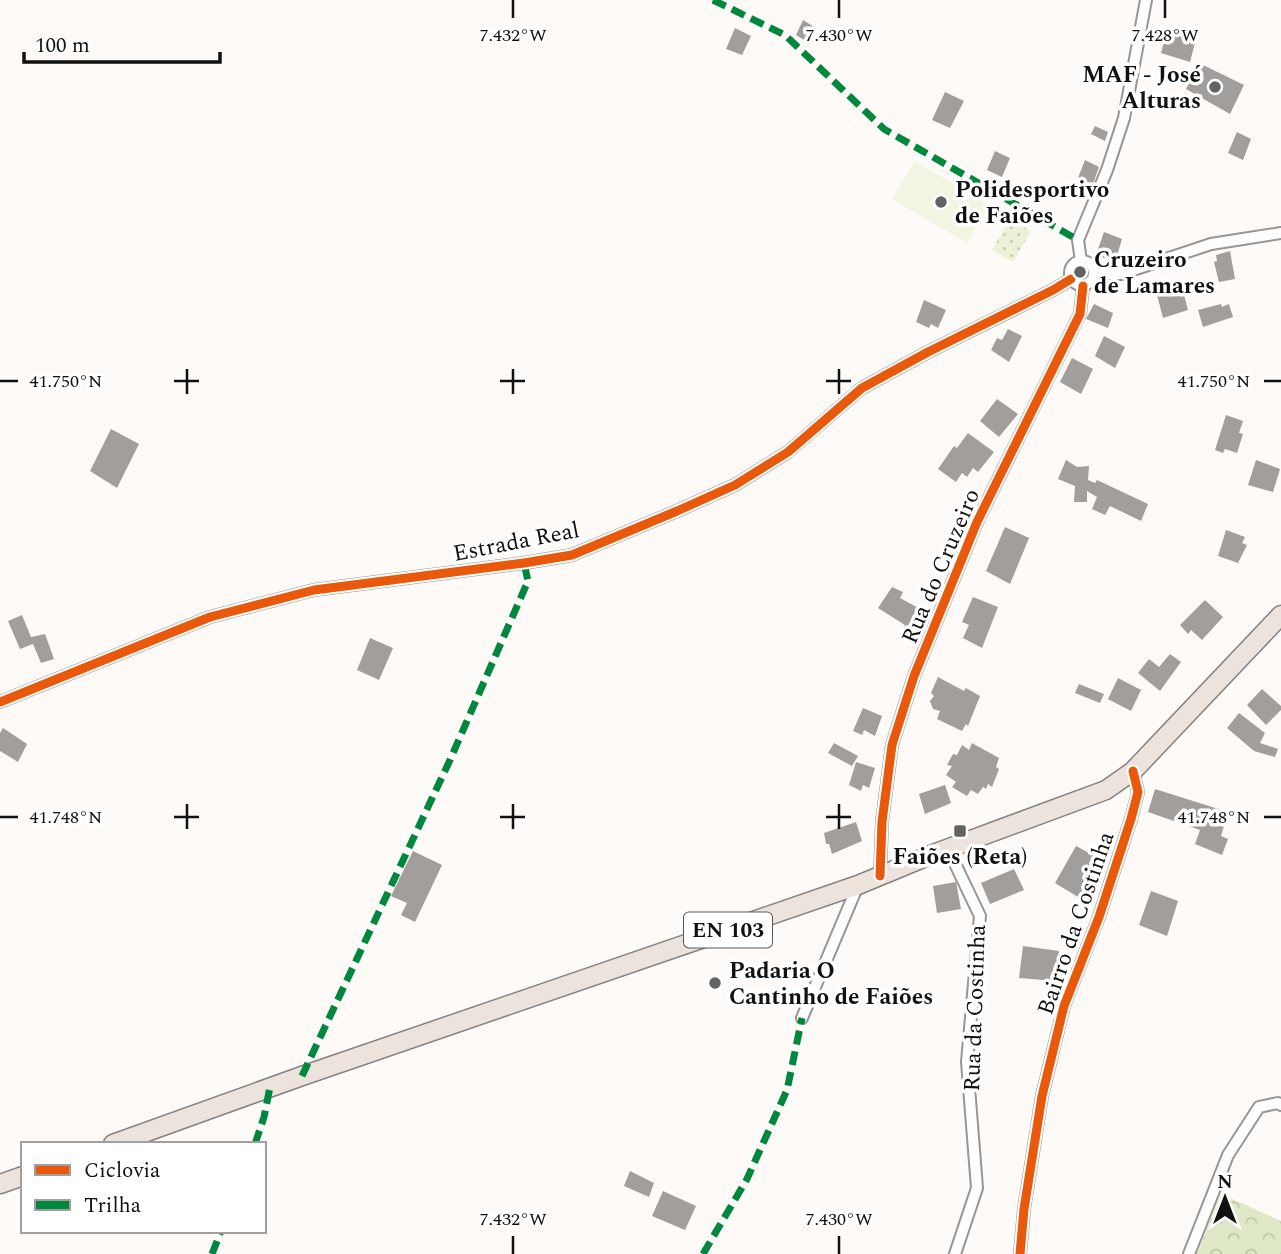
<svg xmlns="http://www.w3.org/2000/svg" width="1281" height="1254" viewBox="0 0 1281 1254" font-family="Spectral,serif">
<defs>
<pattern id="forest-crowns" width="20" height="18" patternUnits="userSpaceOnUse" patternTransform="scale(1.75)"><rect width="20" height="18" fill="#dfe8c6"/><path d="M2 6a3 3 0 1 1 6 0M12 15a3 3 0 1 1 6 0" fill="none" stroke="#bec6a9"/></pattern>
<pattern id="park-dots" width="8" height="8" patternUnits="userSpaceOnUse" patternTransform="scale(1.75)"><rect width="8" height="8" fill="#ecf1d8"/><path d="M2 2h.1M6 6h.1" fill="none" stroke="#c9ceb8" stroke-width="1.8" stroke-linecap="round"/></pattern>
</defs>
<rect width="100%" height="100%" fill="#fdfaf7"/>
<path fill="url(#forest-crowns)" d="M1221,1194l60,27v33h-84z"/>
<path fill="url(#park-dots)" d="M1010,219l21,12 -18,31 -21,-12z"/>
<path fill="#f4f4e2" d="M915,161l74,44 -22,38 -75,-44z"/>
<path fill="#a19e9c" d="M803,20l13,8 -7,15 -13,-8z
M735,28l16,8 -9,19 -16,-6z
M1167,30l29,9 -6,23 -29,-9z
M1199,63l45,22 -14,29 -44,-25z
M945,92l19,9 -14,27 -18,-8z
M1095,126l13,6 -3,9 -14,-7z
M1237,132l14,7 -8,21 -15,-7z
M995,151l15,7 -8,19 -15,-7z
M1085,160l14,7 -6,17 -15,-6z
M1104,232l18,7 -7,23 -19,-7z
M1230,251l5,28 -16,3 -5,-20 3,-1 -1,-6z
M1167,287h15l6,23 -25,8 -6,-23z
M924,300l22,10 -8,18 -7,-4 -2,4 -13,-6z
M1094,304l19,9 -5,15 -22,-9z
M1221,304l1,3 7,-3 4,13 -30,10 -5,-17z
M1008,329l14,7 -13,26 -18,-12 6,-12 5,2z
M1104,336l21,11 -10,21 -20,-12z
M1072,358l21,11 -12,25 -21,-12z
M997,399l21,15 -19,23 -19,-16z
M1226,415l17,6 -4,12 4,1 -6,19 -12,-4 -2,4 -8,-3z
M111,429l28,15 -22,44 -27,-17z
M968,433l26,19 -16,20 -5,-4 -6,9 -5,-4 -6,9 -18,-13 16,-23 3,2z
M1066,460l11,7 12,-1 -1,14 7,3 2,-3 51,24 -7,17 -31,-15 -5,9 -13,-6 5,-12 -10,-6v11h-13l1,-16 -17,-7z
M1256,460l24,9 -7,23 -25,-7z
M1005,527l24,11 -19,46 -24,-13z
M1226,530l19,7 -3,6 5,2 -9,18 -20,-7z
M892,587l11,5 -3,6 24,13 -12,22 -9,-5 2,-3 -27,-17z
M973,597l25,10 -16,41 -19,-10 6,-13 -7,-3z
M1205,600l18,17 -21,23 -11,-10 -3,4 -8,-9z
M22,615l9,22 14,-3 9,25 -13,4 -8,-19 -13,5 -12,-28z
M370,638l23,10 -14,32 -22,-10z
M1170,654l11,8 -21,29 -22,-18 11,-14 10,8z
M938,677l26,14 2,-3 14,8 -12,30 -2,-2 -4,7 -25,-12 3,-8 -7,-2 -3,-8 4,-5 -3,-3z
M1118,678l23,12 -10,21 -23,-12z
M1079,684l25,10 -4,9 -25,-10z
M1262,689l19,17v4l-15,15 -19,-20z
M863,708l19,8 -7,20 -11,-6 -2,5 -9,-4z
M1239,713l26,20 -5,10 18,6 -3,8 -21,-6 -27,-23z
M3,728l24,16 -9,18 -18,-11v-18z
M834,743l24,13 -6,10 -24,-13z
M972,743l27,15 -3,9 3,2 -7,18 -4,-3 -2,5 -3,-2 -5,7 -7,-4 -4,6 -15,-9 4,-5 -10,-7 6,-9 -5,-1 6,-11 4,1 5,-10 7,5z
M856,762l19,6 -6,20 -6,-3 -2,6 -12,-6z
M945,785l6,18 -26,11 -6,-20z
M1155,789l73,23 -7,24 7,3 -6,16 -27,-11 5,-14 -52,-18z
M856,822l6,19 -30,13 -3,-10h-3l-2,-11z
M1076,846l26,14 -24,37 -23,-14z
M413,851l29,14 -27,57 -14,-7 6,-12 -16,-7z
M1014,869l10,21 -34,14 -9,-21z
M956,882l5,27 -24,4 -4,-27z
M1151,891l27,10 -11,35 -28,-11z
M1023,946l36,5 -3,30 -37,-3z
M630,1171l24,12 -5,14 -25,-11z
M663,1191l33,15 -11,24 -33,-14z"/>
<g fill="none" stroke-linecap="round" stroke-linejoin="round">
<defs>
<path id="minor" d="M1081,261l-3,-21 29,-70 17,-52 22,-118
M1070 273a12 12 0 1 1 24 0a12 12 0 1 1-24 0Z
M1094,274h27l90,-30 70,-11
M0,702l210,-85 104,-27 210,-27 48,-8 105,-44 58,-26 53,-33 74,-64 66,-36 125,-62 18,-11
M948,849l32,67 -13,146 10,126 -22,66
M880,876l2,-54 10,-77 22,-69 63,-154 103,-208 3,-28
M802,1018l56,-133
M1020,1254l4,-45 18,-113 22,-90 35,-89 32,-98 7,-27 -5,-21
M1189,1254l39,-99 31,-48 19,-4 3,2"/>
<path id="primary" d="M113,1144l189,-68 556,-191 75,-31 173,-64 27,-19 148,-156
M0,1184l23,-8"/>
</defs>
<use href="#minor" stroke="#979695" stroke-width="14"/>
<use href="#primary" stroke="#858382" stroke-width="21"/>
<use href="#minor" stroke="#fffefe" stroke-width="10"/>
<use href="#primary" stroke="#ece4dc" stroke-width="18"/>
<path stroke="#00873e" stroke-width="7" stroke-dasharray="14 7" stroke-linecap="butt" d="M713,0l72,35 99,94 194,111
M302,1076l148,-316 78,-179 -4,-18
M255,1144l9,-27 6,-30
M212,1254l9,-23
M703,1254l44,-75 40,-89 15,-72"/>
<defs>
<path id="cycleway" d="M0,702l210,-85 104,-27 210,-27 48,-8 105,-44 58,-26 53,-33 74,-64 66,-36 125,-62 18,-11
M880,876l2,-54 10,-77 22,-69 63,-154 103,-208 3,-28
M1020,1254l4,-45 18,-113 22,-90 35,-89 32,-98 7,-27 -5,-21"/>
</defs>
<use href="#cycleway" stroke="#fff" stroke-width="13"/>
<use href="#cycleway" stroke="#e8590c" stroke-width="9"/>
</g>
<path fill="none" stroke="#111" stroke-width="2.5" d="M513,0v18M839,0v18M1165,0v18M187,369v25M513,369v25M839,369v25M0,381h18M174,381h25M500,381h25M826,381h25M1264,381h17M187,804v25M513,804v25M839,804v25M0,817h18M174,817h25M500,817h25M826,817h25M1264,817h17M513,1236v18M839,1236v18"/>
<g fill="#646362" stroke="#fff" stroke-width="2.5">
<circle cx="1215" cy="87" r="7"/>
<circle cx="941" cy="202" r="7"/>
<circle cx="1080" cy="272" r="7"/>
<rect x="953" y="824" width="14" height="14" rx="3.5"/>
<circle cx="715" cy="983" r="7"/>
</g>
<g text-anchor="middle" stroke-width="7" stroke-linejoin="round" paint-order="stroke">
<rect fill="#fff" stroke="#585858" stroke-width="2" x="684" y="912.5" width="88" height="35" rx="5"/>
<g font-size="21" font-weight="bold" fill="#111">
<text x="728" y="937">EN 103</text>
</g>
<g font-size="23" font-weight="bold" fill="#111" stroke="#fff" text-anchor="start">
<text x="1201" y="82" text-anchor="end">MAF - José<tspan x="1201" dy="26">Alturas</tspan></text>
<text x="955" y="197">Polidesportivo<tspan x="955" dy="26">de Faiões</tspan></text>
<text x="1094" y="267">Cruzeiro<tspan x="1094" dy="26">de Lamares</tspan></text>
<text x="960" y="864" text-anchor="middle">Faiões (Reta)</text>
<text x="729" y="978">Padaria O<tspan x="729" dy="26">Cantinho de Faiões</tspan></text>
</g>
<g font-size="23" fill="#111" stroke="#fff">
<text transform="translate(516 541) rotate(-11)" y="8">Estrada Real</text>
<text transform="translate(940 566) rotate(-67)" y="8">Rua do Cruzeiro</text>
<text transform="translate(1075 923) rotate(-71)" y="8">Bairro da Costinha</text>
<text transform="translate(974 1008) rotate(-88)" y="8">Rua da Costinha</text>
</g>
</g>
<g font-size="18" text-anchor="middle" fill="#111" stroke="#fff" stroke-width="7" stroke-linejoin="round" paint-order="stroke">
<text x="513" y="41">7.432°W</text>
<text x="839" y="41">7.430°W</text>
<text x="1165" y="41">7.428°W</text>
<text x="66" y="387">41.750°N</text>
<text x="1214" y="387">41.750°N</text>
<text x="66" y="823">41.748°N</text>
<text x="1214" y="823">41.748°N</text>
<text x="513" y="1225">7.432°W</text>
<text x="839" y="1225">7.430°W</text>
</g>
<rect x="21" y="1142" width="245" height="91" fill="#ffffff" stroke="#a0a0a0" stroke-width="2"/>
<rect x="35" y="1165" width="35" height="10" fill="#e8590c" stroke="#a0a0a0" stroke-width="2"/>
<text x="84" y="1177" font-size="21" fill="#111111">Ciclovia</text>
<rect x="35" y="1200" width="35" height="10" fill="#00873e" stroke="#a0a0a0" stroke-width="2"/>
<text x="84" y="1212" font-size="21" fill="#111111">Trilha</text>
<g transform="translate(1225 1198)" stroke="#ffffff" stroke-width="5" paint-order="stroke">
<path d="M0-5L12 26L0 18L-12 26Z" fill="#111111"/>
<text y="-10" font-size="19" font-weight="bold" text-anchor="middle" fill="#111111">N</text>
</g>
<path d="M24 52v10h196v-10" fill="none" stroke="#111111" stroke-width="3.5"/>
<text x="35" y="52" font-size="21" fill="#111111" stroke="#ffffff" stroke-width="5" paint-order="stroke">100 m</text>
</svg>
